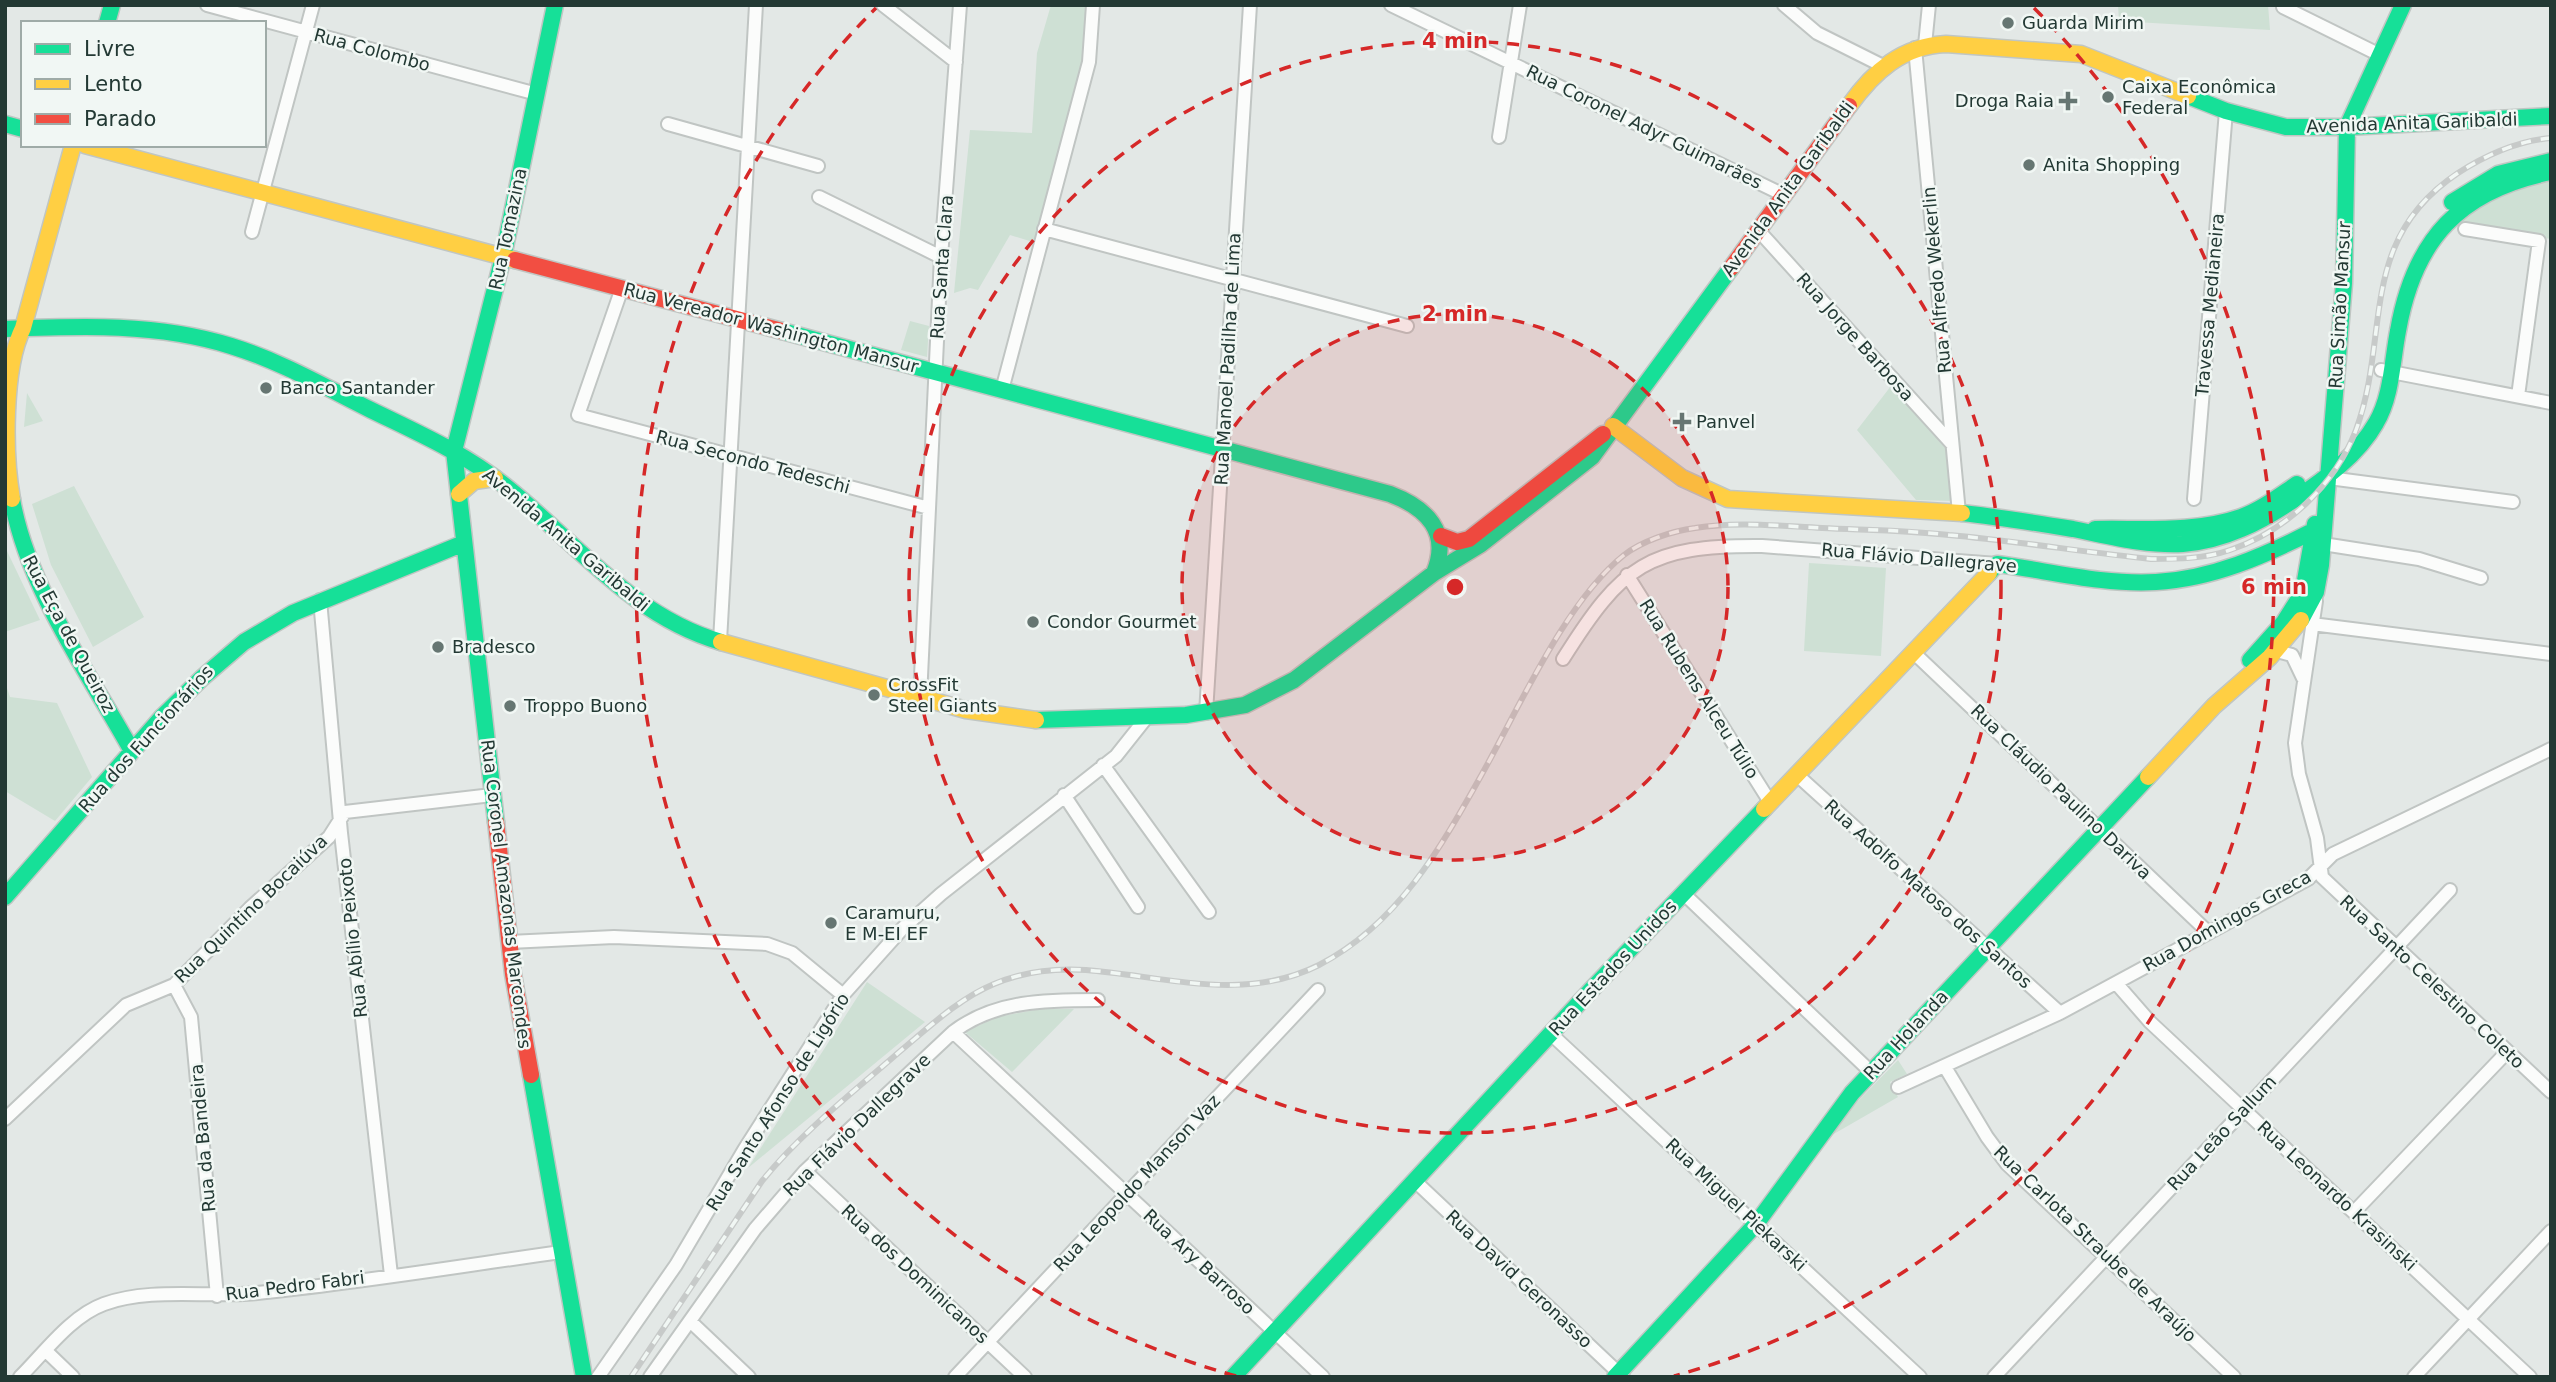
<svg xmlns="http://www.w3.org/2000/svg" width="2556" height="1382" viewBox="0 0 2556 1382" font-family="'DejaVu Sans',sans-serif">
<rect width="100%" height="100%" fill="#e3e8e6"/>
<path fill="#cee0d4" d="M1051,5h35l-4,55 -46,183 -26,-8 -32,55 -8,-2 -16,5 16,-163 62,3 5,-80z
M2118,5h150l2,25 -151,-9z
M2551,177v62l-99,-16c31,-25 61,-36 99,-46z
M910,321l19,5 -2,31 -26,-7z
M1891,386l58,66 3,49 -36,-1 -59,-70z
M27,393l16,28 -19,6z
M74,486l70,131 -51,30 -42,-82 -19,-61z
M7,551l33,69 -35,12v-79z
M1809,563l77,5 -5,88 -77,-5z
M5,682l5,15 47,6 35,74 -37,44 -50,-30z
M867,982l58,40 -177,146z
M1040,1009h34l-62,63 -47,-40 32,-15z
M1898,1060l9,14 -17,8 8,15 -66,38 25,-33z"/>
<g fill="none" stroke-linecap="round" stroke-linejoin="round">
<defs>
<path id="street" d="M207,5l330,89
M883,5l73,57
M1391,5l393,190
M1784,5l33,28 66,33
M2283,7l97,48
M1925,45l4,-40
M1915,48l44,465
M668,124l150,42
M1499,137l21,-132
M819,197l122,60
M1044,229l363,97
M2465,229l74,12 -21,155
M1758,230l194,214
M252,232l61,-227
M622,288l-44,127 351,93
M2381,370l170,33
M1002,390l87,-328 4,-57
M2329,478l184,24
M2194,499l32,-388
M2323,544l96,15 62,19
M1627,575l143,227
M320,600l21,233 50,442
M2316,601l-21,142 4,31 18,64 5,39 229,215
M2312,624l239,30
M720,641l36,-636
M2273,650l19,5 11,23
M1913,652l295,280
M1563,659c59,-94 85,-114 199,-113l235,18
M920,697l21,-440 19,-252
M1206,713l44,-708
M1103,765l106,147
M1796,774l264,239
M1064,795l74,112
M1683,893l188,179
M509,942l105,-5 153,7 25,9 51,42
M2116,983l34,39 380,355
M174,985l17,32 26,279
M953,1032l370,345
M1551,1034l369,343
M1945,1067l42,70 20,27 227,213
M1898,1087l162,-74 248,-134 25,-25 218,-105
M5,1119l121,-114 48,-20 76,-77 79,-71 16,-25 147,-17
M805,1171l220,206
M1416,1182l207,195
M2354,1212l153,-160
M690,1321l59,56
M46,1351l27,26
M20,1377c25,-25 51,-61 84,-73 47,-17 104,-6 153,-11 101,-10 203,-27 304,-41
M598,1377l78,-112 68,-115 99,-155 60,-67 38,-34 175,-138 31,-39
M650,1377l105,-148 50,-58 148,-139c42,-32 94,-32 145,-32
M955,1377l363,-387
M1994,1377l456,-487
M2414,1377l137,-146"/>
<path id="fast" d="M107,23l5,-18
M2188,96l38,15 60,16h61l204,-11
M5,124l18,5
M2452,202l46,-28 53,-13
M5,329c76,-3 153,-6 226,17 49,15 94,41 140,64 45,22 93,43 133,75 71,56 127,131 217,157
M782,331l608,163c37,14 61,38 44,79
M12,499c15,87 77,175 120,252
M1962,513c37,4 74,10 111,16 36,7 72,17 110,15 41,-3 78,-22 112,-45 30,-20 63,-44 81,-76 16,-27 16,-62 22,-92 16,-92 62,-141 153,-159
M2095,529c48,-1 100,4 146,-12 20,-7 38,-21 56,-33
M1989,573l8,-9c53,7 106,21 159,18 56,-3 108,-26 157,-51
M2301,620l15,-28 5,-27 23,-282 3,-156 56,-122
M2250,660l34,-38 19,-30 12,-68
M1036,720l150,-5 59,-10 49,-25 140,-107 46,-28 112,-88 139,-189
M496,822l-42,-371 49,-194 52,-252
M5,897l157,-180 40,-39 42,-36 49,-29 171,-70
M531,1075l53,302
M1233,1377l359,-388 172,-180
M1615,1377l141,-153 96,-131 296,-316"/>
<path id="slow" d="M1849,106c25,-35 53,-60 97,-62l135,10 107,42
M85,145l430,115
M1613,426l69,52 46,21 234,14
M459,494l15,-13 21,-3
M12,499c-8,-44 -9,-131 11,-171l50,-183
M721,642l245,68 70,10
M2148,777l66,-71 56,-49 31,-37
M1764,809l225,-236"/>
<path id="jam" d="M515,260l267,71
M1731,268l118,-162
M1441,536l16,6 12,-3 134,-105
M496,822l17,152 18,101"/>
</defs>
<use href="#street" stroke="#c0c5c3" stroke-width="16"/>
<use href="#fast" stroke="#c0c6c3" stroke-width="19"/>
<use href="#slow" stroke="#c0c6c3" stroke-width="19"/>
<use href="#jam" stroke="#c0c6c3" stroke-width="19"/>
<use href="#street" stroke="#fbfcfb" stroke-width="12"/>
<use href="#fast" stroke="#16e098" stroke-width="16"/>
<use href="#slow" stroke="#ffcf43" stroke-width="16"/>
<use href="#jam" stroke="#f24e42" stroke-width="16"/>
<defs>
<path id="rail" d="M631,1377l131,-196c40,-49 89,-87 136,-128 30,-25 60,-54 96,-69 28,-12 61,-16 92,-14 78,6 158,33 233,-5 79,-41 121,-116 163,-191 37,-66 83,-172 142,-219 18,-14 48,-24 71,-27 41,-7 85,-2 127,0 42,2 85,2 127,7 67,6 134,17 202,24 26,0 53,0 79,-9 56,-19 105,-65 126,-120 35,-95 0,-189 102,-257 28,-18 59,-32 93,-35"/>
</defs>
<use href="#rail" stroke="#c7cac9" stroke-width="6"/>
<use href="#rail" stroke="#f1f7f4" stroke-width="3.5" stroke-dasharray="10" stroke-linecap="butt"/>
</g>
<circle cx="1455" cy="587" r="273" fill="#d62828" fill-opacity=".12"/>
<g fill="none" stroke="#d62828" stroke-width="3.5" stroke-dasharray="12 9">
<circle cx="1455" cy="587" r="273"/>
<circle cx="1455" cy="587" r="546"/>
<path d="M1236 1376A819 819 0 0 1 876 8M2034 8A819 819 0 0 1 1674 1376"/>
</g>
<g fill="#667672" stroke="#f1f7f4" stroke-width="2.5">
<circle cx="2008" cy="23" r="7"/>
<circle cx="2108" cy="97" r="7"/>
<path d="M2064.5 90.5h7v7h7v7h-7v7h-7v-7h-7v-7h7z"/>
<circle cx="2029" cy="165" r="7"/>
<circle cx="266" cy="388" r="7"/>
<path d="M1678.5 411.5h7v7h7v7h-7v7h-7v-7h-7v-7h7z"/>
<circle cx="1033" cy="622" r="7"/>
<circle cx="438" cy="647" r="7"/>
<circle cx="874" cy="695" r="7"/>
<circle cx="510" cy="706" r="7"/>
<circle cx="831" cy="923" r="7"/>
</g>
<g text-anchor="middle" stroke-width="5" stroke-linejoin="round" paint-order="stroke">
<g font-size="18" fill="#233934" stroke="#f1f7f4" text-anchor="start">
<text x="2022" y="29">Guarda Mirim</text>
<text x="2122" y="93">Caixa Econômica<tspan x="2122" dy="21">Federal</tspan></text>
<text x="2054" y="107" text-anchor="end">Droga Raia</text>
<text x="2043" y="171">Anita Shopping</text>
<text x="280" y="394">Banco Santander</text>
<text x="1696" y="428">Panvel</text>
<text x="1047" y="628">Condor Gourmet</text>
<text x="452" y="653">Bradesco</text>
<text x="888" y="691">CrossFit<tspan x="888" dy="21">Steel Giants</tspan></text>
<text x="524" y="712">Troppo Buono</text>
<text x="845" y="919">Caramuru,<tspan x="845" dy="21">E M-EI EF</tspan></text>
</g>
<g font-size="18" fill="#233934" stroke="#f1f7f4">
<text transform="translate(372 50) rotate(15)" y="6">Rua Colombo</text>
<text transform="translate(2412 123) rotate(-2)" y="6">Avenida Anita Garibaldi</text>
<text transform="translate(1644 127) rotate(26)" y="6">Rua Coronel Adyr Guimarães</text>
<text transform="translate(1788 189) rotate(-54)" y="6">Avenida Anita Garibaldi</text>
<text transform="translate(508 229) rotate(-78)" y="6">Rua Tomazina</text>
<text transform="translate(942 267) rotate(-86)" y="6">Rua Santa Clara</text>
<text transform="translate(1937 280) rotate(-95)" y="6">Rua Alfredo Wekerlin</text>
<text transform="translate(2210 305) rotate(-85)" y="6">Travessa Medianeira</text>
<text transform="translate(2340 305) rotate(-87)" y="6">Rua Simão Mansur</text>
<text transform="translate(771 328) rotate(15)" y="6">Rua Vereador Washington Mansur</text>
<text transform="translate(1855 337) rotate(48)" y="6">Rua Jorge Barbosa</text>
<text transform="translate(1228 359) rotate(-87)" y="6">Rua Manoel Padilha de Lima</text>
<text transform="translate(753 462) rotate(15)" y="6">Rua Secondo Tedeschi</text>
<text transform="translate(566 540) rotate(40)" y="6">Avenida Anita Garibaldi</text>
<text transform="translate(1919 558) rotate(5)" y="6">Rua Flávio Dallegrave</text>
<text transform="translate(69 634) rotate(62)" y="6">Rua Eça de Queiroz</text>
<text transform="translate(1699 689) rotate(58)" y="6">Rua Rubens Alceu Túlio</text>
<text transform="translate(146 739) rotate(-48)" y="6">Rua dos Funcionários</text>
<text transform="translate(2061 792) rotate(44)" y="6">Rua Cláudio Paulino Dariva</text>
<text transform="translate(506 894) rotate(83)" y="6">Rua Coronel Amazonas Marcondes</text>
<text transform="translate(1928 894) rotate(42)" y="6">Rua Adolfo Matoso dos Santos</text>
<text transform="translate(251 909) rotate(-44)" y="6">Rua Quintino Bocaiúva</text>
<text transform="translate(2227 921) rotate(-29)" y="6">Rua Domingos Greca</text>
<text transform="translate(353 938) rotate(-96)" y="6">Rua Abílio Peixoto</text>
<text transform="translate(1613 968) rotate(-47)" y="6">Rua Estados Unidos</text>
<text transform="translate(2432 982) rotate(43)" y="6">Rua Santo Celestino Coleto</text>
<text transform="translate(1906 1035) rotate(-47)" y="6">Rua Holanda</text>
<text transform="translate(778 1102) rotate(-58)" y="6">Rua Santo Afonso de Ligório</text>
<text transform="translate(857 1125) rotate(-44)" y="6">Rua Flávio Dallegrave</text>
<text transform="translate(2222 1133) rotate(-47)" y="6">Rua Leão Sallum</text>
<text transform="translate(203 1138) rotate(-95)" y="6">Rua da Bandeira</text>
<text transform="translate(1137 1183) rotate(-47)" y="6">Rua Leopoldo Manson Vaz</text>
<text transform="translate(2337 1196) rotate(43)" y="6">Rua Leonardo Krasinski</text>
<text transform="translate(1736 1205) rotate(43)" y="6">Rua Miguel Piekarski</text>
<text transform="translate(2095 1244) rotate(44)" y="6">Rua Carlota Straube de Araújo</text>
<text transform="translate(1199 1262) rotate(43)" y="6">Rua Ary Barroso</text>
<text transform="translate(915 1274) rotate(43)" y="6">Rua dos Dominicanos</text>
<text transform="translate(1519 1279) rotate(43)" y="6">Rua David Geronasso</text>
<text transform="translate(295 1286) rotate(-7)" y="6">Rua Pedro Fabri</text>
</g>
</g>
<circle cx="1455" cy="587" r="10" fill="#d62828" stroke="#f1f7f4" stroke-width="3.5"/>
<g font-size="21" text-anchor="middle" font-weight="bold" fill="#d62828" stroke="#f1f7f4" stroke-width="5" stroke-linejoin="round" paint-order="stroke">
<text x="1455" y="48">4 min</text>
<text x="1455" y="321">2 min</text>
<text x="2274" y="594">6 min</text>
</g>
<rect width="2556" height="1382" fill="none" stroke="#233934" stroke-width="14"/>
<rect x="21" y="21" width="245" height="126" fill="#f1f7f4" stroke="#9faba7" stroke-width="2"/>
<rect x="35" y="44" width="35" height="10" fill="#16e098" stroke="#9faba7" stroke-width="2"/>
<text x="84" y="56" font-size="21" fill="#233934">Livre</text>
<rect x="35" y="79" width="35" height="10" fill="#ffcf43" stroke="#9faba7" stroke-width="2"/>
<text x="84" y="91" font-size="21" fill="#233934">Lento</text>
<rect x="35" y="114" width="35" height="10" fill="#f24e42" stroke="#9faba7" stroke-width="2"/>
<text x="84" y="126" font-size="21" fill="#233934">Parado</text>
</svg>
